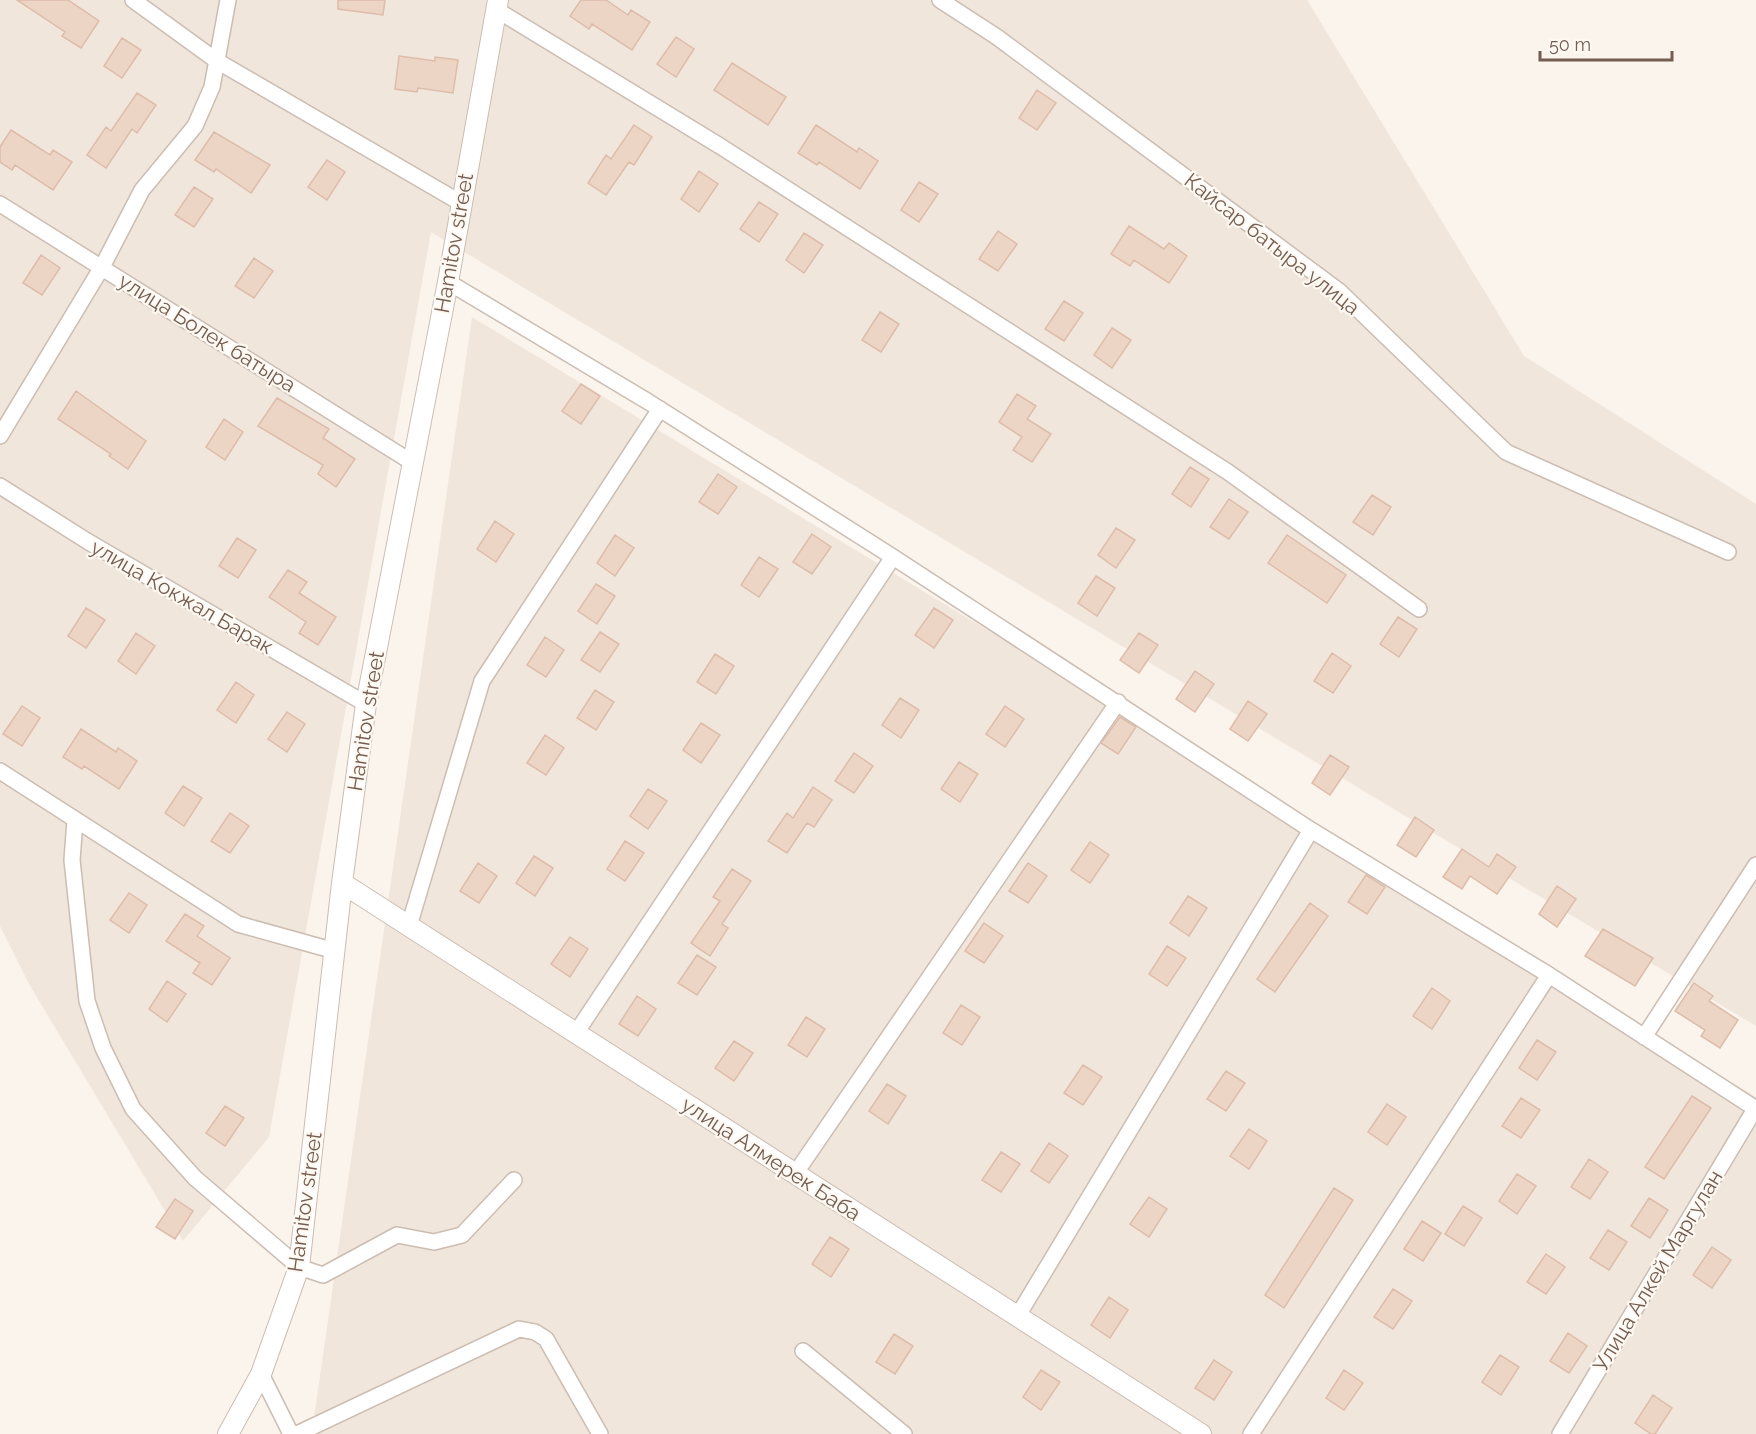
<svg xmlns="http://www.w3.org/2000/svg" width="1756" height="1434" viewBox="0 0 1756 1434" font-family="Raleway,sans-serif">
<rect width="100%" height="100%" fill="#faf4ec"/>
<path fill="#f1e6db" d="M0,0h1307l217,356 232,148v522l-1325,-794 -162,905 -86,104 -154,-257 -29,-58z
M472,317l1284,780v337h-1447l4,-9z"/>
<path fill="#edd5c6" stroke="#ddbca9" stroke-width="1.5" d="M17,0h51l31,21 -18,27 -19,-12 3,-4z
M338,0h47l-2,15 -45,-6z
M581,0h25l22,15 3,-5 19,12 -18,28 -40,-26 -3,5 -19,-13z
M676,37l18,12 -18,28 -19,-13z
M122,38l19,12 -19,28 -18,-12z
M399,56l36,5v-4l23,3 -5,33 -35,-5 -1,4 -22,-3z
M732,63l54,34 -18,28 -54,-35z
M1037,90l19,13 -19,27 -18,-12z
M137,93l19,12 -19,28 -5,-4 -26,39 -19,-13 19,-28 5,4z
M634,125l18,12 -18,28 -5,-3 -23,33 -18,-12 18,-28 5,4z
M816,125l41,27 2,-4 19,13 -18,28 -41,-27 -2,3 -19,-12z
M11,130l39,25 3,-5 19,12 -19,28 -38,-25 -3,5 -12,-8v-15z
M214,132l56,33 -19,28 -35,-24 -2,3 -19,-12z
M327,160l18,12 -18,28 -19,-13z
M699,171l19,13 -19,28 -18,-13z
M919,182l19,12 -19,28 -18,-12z
M194,187l19,12 -19,28 -19,-12z
M759,202l19,12 -19,28 -19,-13z
M1129,226l35,23 5,-6 18,13 -18,27 -35,-23 -4,6 -19,-12z
M998,231l19,13 -19,27 -19,-12z
M804,233l19,12 -19,28 -18,-13z
M41,255l19,13 -18,27 -19,-12z
M254,258l19,13 -19,27 -19,-12z
M1064,301l19,12 -19,28 -19,-12z
M880,312l19,12 -18,28 -19,-12z
M1112,328l19,12 -19,28 -18,-13z
M581,384l19,12 -19,28 -19,-13z
M76,391l70,50 -18,28 -19,-13 2,-2 -53,-35z
M1017,394l19,12 -9,13 24,15 -19,28 -19,-12 9,-13 -23,-15z
M277,398l52,31 -6,9 32,21 -19,28 -18,-13 5,-9 -65,-39z
M224,419l19,13 -18,28 -19,-13z
M1190,467l19,12 -18,28 -19,-13z
M718,474l19,13 -19,27 -19,-12z
M1372,495l19,12 -18,28 -20,-13z
M1229,499l19,13 -19,27 -19,-12z
M495,521l19,13 -18,28 -19,-13z
M1116,528l19,12 -19,28 -18,-13z
M812,534l19,13 -19,27 -19,-12z
M615,535l19,13 -19,28 -18,-13z
M1287,535l59,40 -19,28 -59,-40z
M237,538l19,12 -18,28 -19,-12z
M759,557l19,12 -19,28 -18,-12z
M288,570l19,12 -8,11 37,24 -18,28 -19,-12 7,-11 -37,-25z
M1096,576l19,12 -18,28 -19,-13z
M596,584l19,12 -18,28 -19,-13z
M86,608l19,12 -19,28 -18,-12z
M934,608l19,12 -19,28 -19,-13z
M1398,617l19,12 -18,28 -19,-13z
M600,632l19,12 -19,28 -19,-12z
M136,633l19,13 -19,28 -18,-13z
M1139,633l19,12 -19,28 -19,-13z
M545,637l19,13 -18,27 -19,-12z
M1332,653l19,13 -18,27 -19,-12z
M715,654l19,12 -18,28 -19,-12z
M1195,671l19,13 -19,28 -19,-13z
M236,682l18,13 -18,28 -19,-13z
M595,690l19,12 -18,28 -19,-12z
M900,698l19,12 -18,28 -19,-13z
M1248,701l19,13 -19,27 -18,-12z
M22,706l18,12 -18,28 -19,-12z
M1005,706l19,13 -19,28 -19,-13z
M287,712l18,12 -18,28 -19,-13z
M1120,717l16,10 -18,27 -17,-11z
M701,723l19,12 -19,28 -18,-13z
M81,729l35,23 2,-4 19,13 -18,28 -35,-23 -2,3 -19,-12z
M545,735l19,13 -18,27 -19,-12z
M854,753l19,13 -19,27 -19,-12z
M1330,755l19,12 -19,28 -18,-12z
M959,762l19,12 -18,28 -19,-13z
M183,786l19,12 -18,28 -19,-13z
M813,787l19,13 -18,27 -7,-4 -20,30 -19,-12 19,-28 6,5z
M648,789l19,12 -19,28 -18,-13z
M230,813l19,13 -19,27 -19,-12z
M1415,817l19,13 -18,27 -19,-12z
M625,841l19,12 -19,28 -18,-12z
M1090,842l19,13 -19,28 -19,-13z
M1462,849l27,18 8,-13 19,13 -19,27 -27,-18 -8,13 -19,-12z
M534,856l19,12 -18,28 -19,-13z
M478,863l19,13 -18,27 -19,-12z
M1028,863l19,13 -19,27 -19,-12z
M732,869l19,12 -29,43 6,4 -18,28 -19,-13 29,-42 -7,-4z
M1366,875l19,12 -18,27 -19,-12z
M1557,886l19,13 -19,28 -18,-13z
M129,893l18,12 -18,28 -19,-13z
M1188,896l19,12 -18,28 -19,-13z
M1310,903l18,13 -53,76 -18,-13z
M185,914l19,12 -7,10 33,22 -18,27 -19,-12 7,-10 -34,-22z
M984,923l19,13 -19,27 -19,-12z
M1603,929l50,29 -18,28 -50,-30z
M570,937l18,12 -18,28 -19,-13z
M1167,946l19,12 -19,28 -18,-12z
M697,955l19,12 -19,28 -19,-12z
M167,981l19,13 -19,28 -18,-13z
M1694,983l19,13 -4,5 29,19 -18,28 -19,-12 4,-6 -30,-19z
M1432,988l18,13 -18,28 -19,-13z
M637,996l19,13 -18,27 -19,-12z
M961,1005l19,12 -18,28 -19,-12z
M806,1017l19,12 -18,28 -19,-12z
M1537,1040l19,12 -19,28 -18,-12z
M734,1041l19,12 -19,28 -19,-13z
M1083,1065l19,12 -19,28 -19,-12z
M1226,1071l19,12 -19,28 -19,-12z
M887,1084l19,12 -18,28 -19,-13z
M1692,1096l19,12 -47,71 -19,-12z
M1521,1098l19,12 -19,28 -19,-12z
M1387,1104l19,13 -19,28 -19,-13z
M225,1106l19,12 -19,28 -19,-13z
M1249,1129l18,12 -18,28 -19,-13z
M1049,1143l19,13 -19,27 -18,-12z
M1001,1152l19,12 -19,28 -19,-12z
M1589,1159l19,13 -18,27 -19,-12z
M1517,1174l19,12 -19,28 -18,-13z
M1334,1188l19,12 -69,108 -19,-13z
M1149,1197l18,12 -18,28 -19,-13z
M1649,1198l19,12 -18,28 -19,-12z
M175,1199l18,12 -18,28 -19,-12z
M1463,1206l19,12 -18,28 -19,-12z
M1422,1221l19,12 -18,28 -19,-12z
M1608,1230l19,12 -18,28 -19,-12z
M830,1237l19,12 -18,28 -19,-13z
M1712,1247l19,13 -19,28 -19,-13z
M1546,1254l19,13 -19,27 -19,-12z
M1393,1289l19,12 -19,28 -19,-12z
M1109,1297l19,13 -18,28 -19,-13z
M1568,1333l19,13 -18,27 -19,-12z
M894,1334l19,12 -18,28 -19,-12z
M1500,1355l19,12 -18,28 -19,-13z
M1214,1360l18,12 -18,28 -19,-12z
M1041,1370l19,12 -19,28 -18,-13z
M1344,1370l19,13 -19,27 -18,-12z
M1653,1395l19,13 -17,26h-4l-16,-11z"/>
<g fill="none" stroke-linecap="round" stroke-linejoin="round">
<defs>
<path id="minor" d="M133,0l84,61 244,142
M940,0l57,37 342,254 167,161 222,100
M497,10l223,136 508,326 191,137
M0,204l413,259
M448,282l199,119 246,156 418,273 238,145 207,134
M0,436l102,-169 40,-77 53,-64 17,-39 16,-87
M0,486l87,55 279,163
M0,771l238,153 97,27
M75,820l-3,40 15,141 16,47 30,61 62,69 104,89 24,8 74,-40 37,7 28,-7 52,-55
M409,926l73,-245 178,-272
M576,1033l317,-476
M1644,1037l112,-172
M795,1174l323,-472
M1017,1317l294,-487
M803,1351l101,83
M261,1374l30,60
M297,1434l222,-105 16,3 11,7 54,95
M1251,1434l298,-459
M1560,1434l195,-325"/>
<path id="tertiary" d="M342,883l859,551
M228,1434l33,-60 38,-107 43,-384 24,-179 82,-422 50,-282"/>
</defs>
<use href="#minor" stroke="#ccbdb2" stroke-width="18"/>
<use href="#tertiary" stroke="#ccbdb2" stroke-width="22"/>
<use href="#minor" stroke="#fff" stroke-width="15"/>
<use href="#tertiary" stroke="#fff" stroke-width="20"/>
</g>
<g text-anchor="middle" stroke-width="4.5" stroke-linejoin="round" paint-order="stroke">
<g font-size="21" fill="#735d51" stroke="#fdf9f2">
<text transform="translate(454 243) rotate(-80)" y="7">Hamitov street</text>
<text transform="translate(1272 244) rotate(38)" y="7">Кайсар батыра улица</text>
<text transform="translate(207 333) rotate(32)" y="7">улица Болек батыра</text>
<text transform="translate(182 597) rotate(30)" y="7">улица Кокжал Барак</text>
<text transform="translate(366 721) rotate(-81)" y="7">Hamitov street</text>
<text transform="translate(771 1159) rotate(33)" y="7">улица Алмерек Баба</text>
<text transform="translate(305 1202) rotate(-82)" y="7">Hamitov street</text>
<text transform="translate(1658 1271) rotate(-59)" y="7">Улица Алкей Маргулан</text>
</g>
</g>
<path d="M1540 51v9h132v-9" fill="none" stroke="#735d51" stroke-width="3"/>
<text x="1549" y="51" font-size="18" fill="#735d51" stroke="#fdf9f2" stroke-width="4.5" paint-order="stroke">50 m</text>
</svg>
